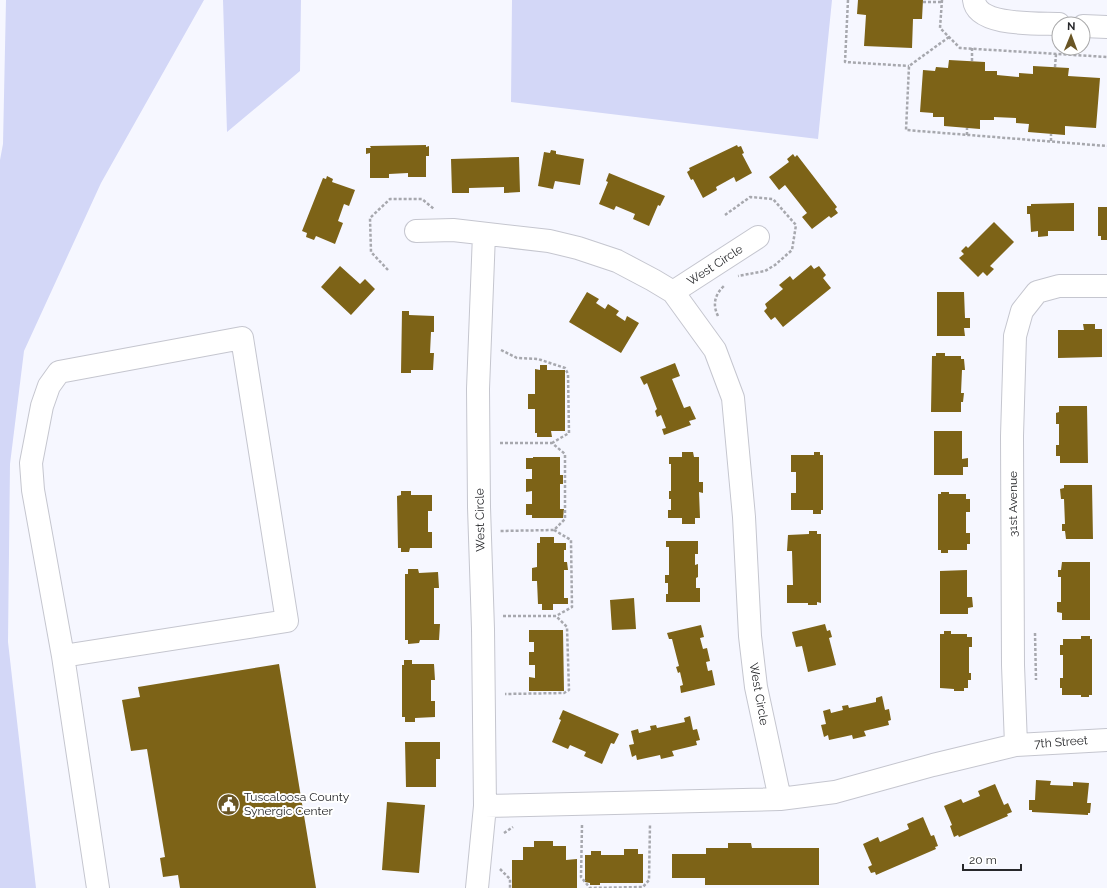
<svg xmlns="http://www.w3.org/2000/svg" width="1107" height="888" viewBox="0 0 1107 888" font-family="Raleway,sans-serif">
<rect width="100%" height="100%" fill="#f6f7ff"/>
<path fill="#d3d7f7" d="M6,0h198l-103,183 -77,168 -14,113 -2,178 28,246h-36v-728l3,-16z
M223,0h78l-1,71 -73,61z
M512,0h320l-14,139 -307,-37z"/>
<path fill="#7d6317" d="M858,0h65l-1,19h-9l-1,29 -48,-2 2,-31 -9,-1z
M949,60l36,2v9h12v4l22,2v-4l14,1v-8l36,2 -1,8 32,2 -4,50 -31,-2v9l-37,-3 1,-8 -13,-1v-5l-22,-1v3h-14v9l-36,-3v-9h-11v-4l-13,-1 3,-42 12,1 1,-4 12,1z
M426,145v2l3,-1v10h-3v21h-18v-4l-19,1v4h-19v-25l-4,1v-6h5l-1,-2z
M737,145l1,2 3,-1 3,7 -2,1 10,19 -16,9 -2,-5 -18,10 1,3 -14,8 -10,-19 -2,1 -4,-8 3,-2 -1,-2z
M551,150l5,1v3l28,5 -4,26 -25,-4 -2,8 -15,-3 6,-34 6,1z
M793,154l2,3 2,-2 40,52 -2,2 3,4 -7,5 -2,-2 -17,13 -10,-12 5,-4 -22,-28 -6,5 -10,-13 20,-15 -2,-3z
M519,157l1,35 -16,1v-6l-35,1v5h-17l-1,-34z
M609,173l56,23 -5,10 -2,-1 -9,21 -16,-7 2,-5 -19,-8 -2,4 -15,-6 9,-22 -2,-1z
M327,176l6,3 -1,3 23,8 -6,16 -5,-2 -6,17 5,2 -8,21 -19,-8 -2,4 -8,-3 1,-4 -5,-2 21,-53 3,1z
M1074,203v28h-26v5l-10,1v-6l-7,1 -1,-18h-3v-8h4v-2z
M1098,207h9v33h-6v-4h-3z
M994,222l20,20 -24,24 4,3 -7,7 -4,-4 -5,5 -19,-19 5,-4 -3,-3 5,-5 2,2z
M811,265l3,4 5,-3 7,9 -3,3 8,10 -48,39 -8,-10 -4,3 -7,-9 3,-3 -2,-4 18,-15 -4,-4 11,-9 3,4z
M340,266l20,18 5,-5 10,10 -24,26 -30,-28z
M587,292l12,7 -3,4 9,6 3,-5 11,7 -3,4 9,6 2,-5 12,7 -18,30 -52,-31z
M937,292h27l1,26h5v10h-6l1,8h-28z
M402,311h7v4l25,1v16h-3l-1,21h4l-1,17h-22v3h-10z
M1083,324h12v5h7v28l-44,1v-28h26z
M936,353h9v3h16v3h3l1,11h-3l-1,23h3l-1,9h-2v10h-30l1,-56h4z
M675,363l5,13 -8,3 12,29 6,-2 6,13 -7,2 2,4 -27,10 -2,-6 4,-1 -5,-13 -4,2 -2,-6 2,-2 -10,-26 -3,2 -4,-8z
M540,365h7v5h18v61h-14l1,6h-15v-4h-2v-24h-7v-15h7v-25l5,1z
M1059,406h28l1,57h-28v-7h-4v-11h3v-21h-3v-11l3,-1z
M934,431h28v28l6,-1v9h-5v8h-29z
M682,452h11l1,5h5v25h4v11l-4,-1 1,26h-5v6h-13v-6h-14v-8h3v-11h-2v-8h2v-27h-2v-7h13z
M814,452h6v3h3v55h-2v4h-8v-4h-22v-17h5v-21h-5v-17h23z
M533,457h27v18h3v9h-3v25h4l-1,9h-31v-3h-6v-11h6v-13l-6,1v-13h6v-10h-6v-11h7z
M1064,485h28l1,54h-27l-1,-8h-3v-7h3l-1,-25h-3l-1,-10 4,-1z
M401,491h10v4h21v16h-4v21h4v16h-22l-1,4h-8v-4h-3l-1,-52 4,-1z
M941,492h8v2h17v5h4v13h-4v21h4v11h-3v6h-19v3h-7v-3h-3v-56h3z
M809,531h8v3h4v69l-4,-1v3h-9v-2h-21v-18h6l-1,-34h-5l1,-16 21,-1z
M540,537h14v6h12v7h-2v12h3l1,8h-4v28h4v6h-15v6h-11v-6h-4l-1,-23h-5v-13l5,-1v-24h3z
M666,541h32v13h-3v11l3,-1v13l-2,1v10h4v14h-34v-8h2v-11h-3v-8h4v-28h-3z
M1062,562h28v58h-28v-7l-5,-1v-10h4v-25h-3v-7h3z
M408,569h10l1,4 19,-1 1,16h-5v36h6l-1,16h-19l-1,3 -11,1v-4h-3v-66h3z
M967,570v27h5l1,10 -5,1v6h-28v-43z
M634,598l2,31 -24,1 -2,-30z
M825,624l2,7 3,-1 2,7 -3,1 7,27 -28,7 -6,-26 -6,1 -4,-15z
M701,625l3,12 -4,1 3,11 4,-1 3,13 -4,1 2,9 4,-1 3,15 -34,8 -1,-7 3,-1 -3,-13 -2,1 -2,-6 3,-1 -7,-27h-3l-2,-6z
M529,630h34l1,61h-35v-14l6,1v-13h-6v-13h5v-10h-5z
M944,631h7v3h16v3h5v10h-3v26h2v7h-3v8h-4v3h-10v-2l-14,-1v-54h4z
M1081,636h9v3h2v56h-3v2h-8v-2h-19v-7h-2v-10h3v-23h-3v-10h3v-6h18z
M404,660h8v4h22l1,16h-4v21h4v16l-20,1v4h-10v-5h-3v-52h2z
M279,664l37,224h-136l-2,-13 -15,2 -3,-19 5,-1 -18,-108 -16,2 -9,-51 18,-3 -2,-10z
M882,696l3,14 4,-1 2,11 -3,1 1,4 -25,6 2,5 -13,3 -1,-4 -23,5 -1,-5 -4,2 -3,-12 5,-1 -3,-13 7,-2 1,4 12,-3 -1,-4 6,-1 1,3 27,-6v-4z
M563,710l56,24 -5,10 -3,-1 -9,21 -18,-8 2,-4 -16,-7 -2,4 -16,-7 9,-22 -2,-1z
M690,716l3,14 4,-1 3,11 -4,1 1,4 -25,6 2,5 -13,3 -1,-4 -23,5 -1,-5 -4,2 -3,-12 5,-1 -3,-13 7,-2 1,4 12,-3 -1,-4 6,-1 1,3 28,-6 -1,-4z
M405,742h35v17h-4v28h-30z
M1036,780l15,1 -1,4 23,1v-4l16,1 -2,20h4l-1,10h-2v2l-56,-3v-2h-3v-10h6z
M995,784l9,21 4,-2 4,9 -5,2 1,2 -49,21 -1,-2 -4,2 -4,-11 2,-1 -8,-19 17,-7 2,4 17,-7 -2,-5z
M387,802l38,3 -6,68 -37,-3z
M923,817l8,19 3,-1 4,11 -3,1 1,2 -60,26 -1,-3 -4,1 -3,-6 4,-2 -9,-21 15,-7 2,5 29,-13 -2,-5z
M534,841h19v5h13v14l11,-1v29h-65v-28h11v-13h11z
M728,843h23l1,5h67v37h-114v-7h-33v-24h34v-6h22z
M624,849h14v5h5v29h-43v2h-10v-2l-5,-1v-27h6v-4h10v4h23z"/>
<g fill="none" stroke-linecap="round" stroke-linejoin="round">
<defs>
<path id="minor" d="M974,0c3,27 65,23 85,24
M1083,26l24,1
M416,231l37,-1 96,11 29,7 39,13 36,19 20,12 85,-55
M673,292l42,58 18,48 11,119 6,119 6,51 24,112
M63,656l224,-35 -45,-283 -183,34 -10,14 -7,20 -11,57 2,27 30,166 35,232
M1016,745l-3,-80 -1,-229 3,-100 7,-25 15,-19 22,-6h48
M485,806l295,-7 55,-7 98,-27 83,-20 91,-5
M477,888l8,-82 -2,-177 -4,-122 -1,-118 6,-155"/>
</defs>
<use href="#minor" stroke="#c5c6cf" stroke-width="24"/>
<path stroke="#a7a8ae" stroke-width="2.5" stroke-dasharray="3 2" stroke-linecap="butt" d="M848,0l-3,62 64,4
M942,0l-2,28 20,20 147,9
M923,2h19
M949,37l-40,29 -3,64 201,16
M972,61v-13
M1055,67l1,-13
M967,135v-7
M1051,141v-7
M725,215l25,-18 23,2 23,26 -4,25 -17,15 -10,6 -27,5
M388,270l-17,-18 -1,-34 20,-19h32l12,10
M718,316c-6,-12 -3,-22 7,-31
M501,350l16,8 21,1 27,9 3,6 1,59 -17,10
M500,443h52l13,11v65l-11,11 -54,1
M554,530l17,10 1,67 -16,9
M503,616h53l11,11 2,63 -5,3 -59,1
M1035,633l1,47
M582,825l-1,52 9,11 53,-1 6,-7 1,-56
M504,833l9,-6
M500,869l10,10v9"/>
<use href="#minor" stroke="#fff" stroke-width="22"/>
</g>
<defs>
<symbol id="civic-disc" viewBox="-11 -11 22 22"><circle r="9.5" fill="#695524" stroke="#fff"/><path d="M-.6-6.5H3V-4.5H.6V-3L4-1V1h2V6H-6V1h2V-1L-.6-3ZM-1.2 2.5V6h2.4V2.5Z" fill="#fff"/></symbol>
</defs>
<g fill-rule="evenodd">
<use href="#civic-disc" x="216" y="792" width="25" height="25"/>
</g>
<g text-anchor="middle" stroke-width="4" stroke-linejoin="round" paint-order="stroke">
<g font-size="12" fill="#27282b" stroke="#fff">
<text transform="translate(715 265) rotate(-33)" y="4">West Circle</text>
<text transform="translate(1013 504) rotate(-90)" y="4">31st Avenue</text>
<text transform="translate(480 520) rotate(-91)" y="4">West Circle</text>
<text transform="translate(759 694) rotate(80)" y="4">West Circle</text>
<text transform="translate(1061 742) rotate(-4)" y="4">7th Street</text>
</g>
<g font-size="12" fill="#27282b" stroke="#fff" text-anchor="start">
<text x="244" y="801">Tuscaloosa County<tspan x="244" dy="14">Synergic Center</tspan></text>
</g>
</g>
<g transform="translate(1071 36) rotate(1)"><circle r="19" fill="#ffffff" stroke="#a9a9aa"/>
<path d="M0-3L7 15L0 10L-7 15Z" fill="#695524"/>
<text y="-6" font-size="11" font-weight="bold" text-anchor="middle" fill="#27282b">N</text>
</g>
<path d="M963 864v6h58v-6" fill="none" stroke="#27282b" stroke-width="2"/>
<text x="969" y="864" font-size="12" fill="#27282b" stroke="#ffffff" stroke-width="3" paint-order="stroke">20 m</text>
</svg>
